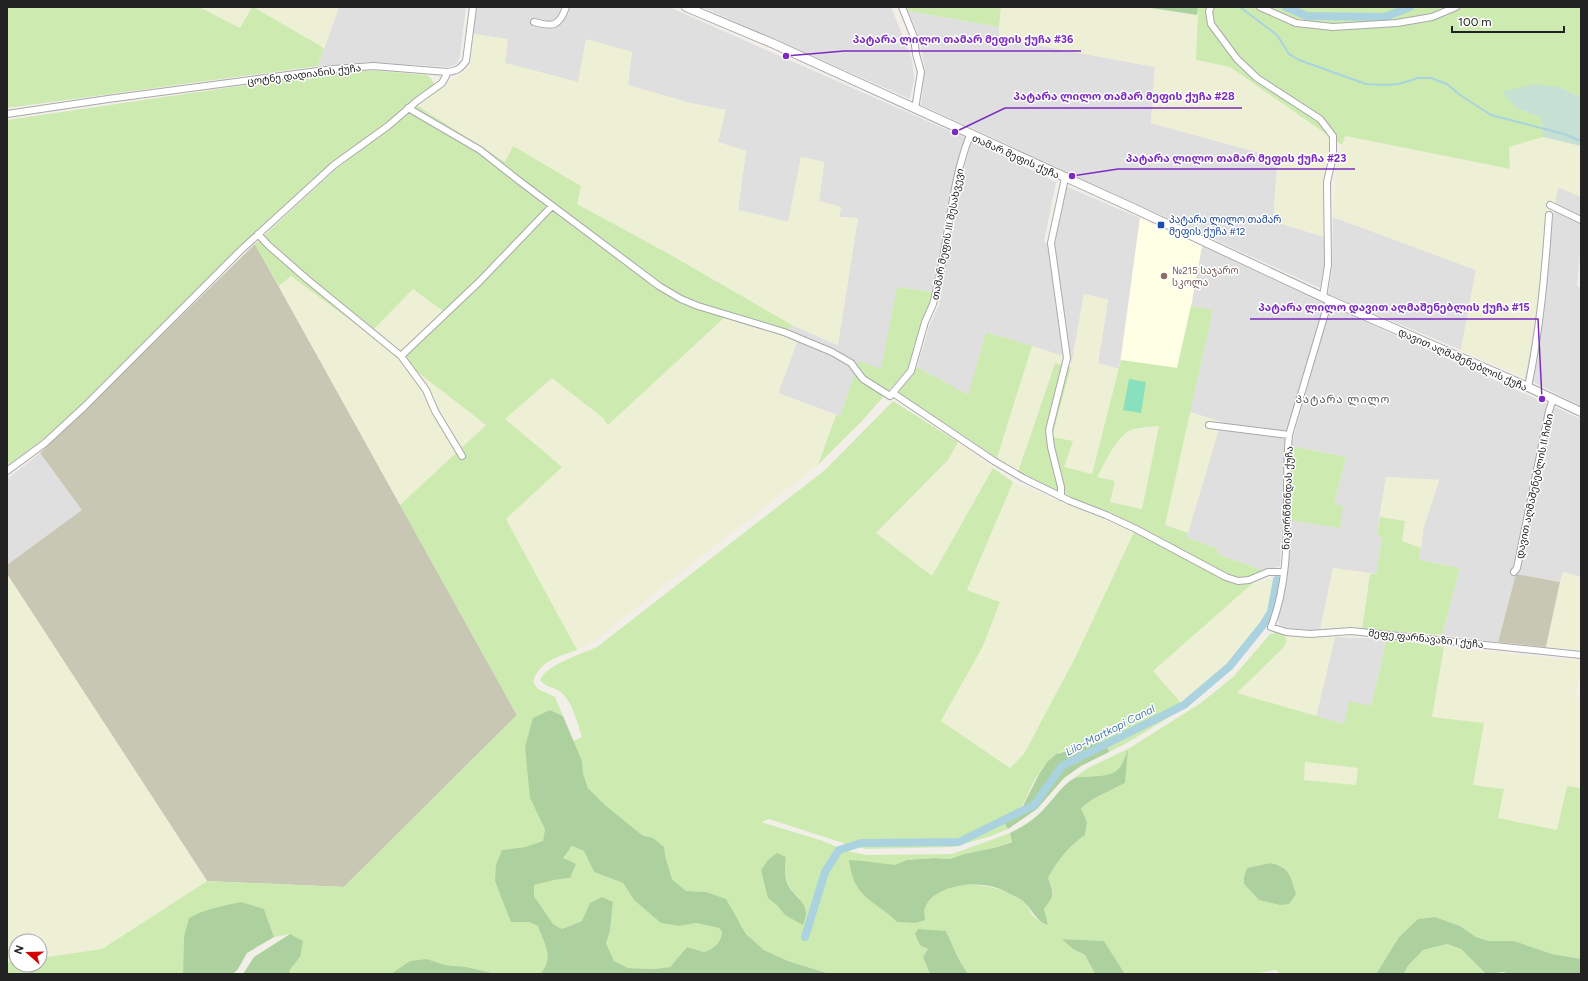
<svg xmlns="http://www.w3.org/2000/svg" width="1588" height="981" viewBox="0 0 1588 981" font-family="Figtree,'Noto Sans Georgian',sans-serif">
<rect width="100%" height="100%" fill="#f2efe9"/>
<path fill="#e0dfdf" d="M339,7h127l-6,49 -3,8 -8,3 -81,-5 -50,4z
M477,7h192l297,131 -8,24 -25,130 -36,-5 -16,83 -22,-9 -19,55 -62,-23 19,-51 -12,-5 7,-12 45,20 21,-127 -19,-1 2,-10 -22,-6 5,-39 -23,-5 -12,65 -51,-12 8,-59 -29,-9 9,-32 -36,-7 -62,-18 4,-32 -54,29 -74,-19 3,-24 -34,-5z
M702,7h189l21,52 2,21 -4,19z
M908,11l91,16v11l156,29 -4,56 127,35 -5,63 51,16 2,17 -6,34 -399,-183 4,-36 -8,-38z
M972,141l84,41 -12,60 5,2 14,108v4l-77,-24 -18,64 -51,-29 12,-40 10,-23 27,-143z
M1065,186l75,32 -21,151 -21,-6 10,-63 -24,-6 -13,73 -1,-17 -16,-106z
M1558,187l23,10v48l-4,41 4,2v118l-56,-28z
M1333,217l143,53 -15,80 -133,-56 4,-25z
M1202,246l123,58 -38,127 -7,135 -16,5 -47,-17 1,-5 -32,-12 35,-115 -31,-10 23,-102 -22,-4z
M1333,307l248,112v158l-18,-5 -3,10 -44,-8 -18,68 -56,-7 18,-67 -41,-8 4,-31 16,-49 -53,-3 -9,55 5,6 -6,36 -43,-6 -13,63 -37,-3 -4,-4 -1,-5 3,-10 5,-38 3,-51 51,7 -6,-23 12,-47 -55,-11 39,-138z
M40,453l43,57 -76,55v-86z
M1335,637l52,2 -16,67 -27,18 -28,-8z"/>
<path fill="#ffffe5" d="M1140,218l62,28 -11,60 -14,62 -56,-8z"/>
<path fill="#c7c7b4" d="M255,244l262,471 -173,172 -137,-6 -200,-307v-9l75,-55 -42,-57z
M1516,574l44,8 -14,65 -48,-5z"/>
<path fill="#eef0d5" d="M199,7h53l-12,21z
M253,7h86l-15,41z
M1001,7h144l52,8 -1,45 34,7 99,68v15l-3,12 -2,75 -51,-16 5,-63 -127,-35 4,-56 -156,-29z
M473,34l35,5 -3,24 73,19 8,-43 46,13 -4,33 62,18 36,7 -8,32 28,9 -8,59 50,12 13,-65 23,5 -5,39 22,6 -2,10 19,1 -20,127 -46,-20 -123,-71 -92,-50 4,-18 -68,-40 -8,17 -87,-57 50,-38 4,-10z
M1344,136l166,33 -1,-22 34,-10 38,9v51l-23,-10 -33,191 -64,-28 15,-80 -143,-53 3,-47z
M291,275l78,59 44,-46 30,23 -46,45 89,69 -86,80 -121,-219z
M1084,294l24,6 -10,63 21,6 -27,105 -29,-7 -11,-30 19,-70z
M725,317l72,25 -19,51 58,22 -18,50 -223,175 -18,10 -71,-131 -1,-100 47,-41 51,40 5,6z
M1032,346l31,10 -1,9 -8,-2 -36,109 -21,-14z
M1190,412l31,10 -33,111 -23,-8z
M1159,426l-17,83 -32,-7 -14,-24 18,-31 12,-15 11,-3z
M958,442l35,26 -61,109 -56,-44 72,-73z
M1386,477l53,3 -16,49 -2,19 -19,-7 2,-20 -24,-4z
M1013,482l121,50 -58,124 -52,98 -14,14 -69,-47 42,-75 17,-43 -33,-13z
M1333,568l37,6 -8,55 -18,-1 -24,3z
M1563,572l18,5v73l-35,-3z
M7,574l200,307 -105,68 -62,9v-17h-24v20l-9,1z
M1276,578l-4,11v9l-6,20 -3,1 -43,53 -39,32 -28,-33 100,-88z
M1285,636l23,2 27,-1 -19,79 -79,-23 46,-45 4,-7z
M1444,647l137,14v10l-6,26 6,1v90l-14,-1 -10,43 -59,-11 -25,-34 -41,-68z
M1305,762l53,6 -2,18 -53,-6z"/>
<path fill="#cdebb0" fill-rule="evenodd" d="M7,7h192l41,21 12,-21h1l71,41 -6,18 -311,42z
M907,7h94l-2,20 -91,-16z
M1198,7h383v91l-22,-11 -43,21 26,10 1,19 -34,10 1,22 -165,-33 -3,9 -112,-78 -34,-7z
M348,70l32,1 47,4 4,3 3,6 -2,3 -48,39 -58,43 -227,220 -57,51 -35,26v-346z
M418,106l87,56 8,-16 68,40 -4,18 92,50 123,71 -7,12 -60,-20 -117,108 -5,-7 -51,-40 -47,41 57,48 -56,52 71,131c-19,7 -37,10 -44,32l5,7 17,8 8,19 -13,-6 -25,37 3,24 17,58 -2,13 -18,5 -23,3 27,72 9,4c6,18 17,32 2,48h-43l-31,-7 -21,-2 -18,-6 -36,15h-100l-2,-3 11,-14 -10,-23 -16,3 -10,-28 -75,9 -5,18 -1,38h-176v-12l9,-1v4h24v-7l62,-9 105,-68 137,6 173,-172 -117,-210 86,-80 -89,-69 46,-45 -30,-22 -44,45 -78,-58 -12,10 -24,-42 81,-75z
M897,287l36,5 -26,78 -46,52 -43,43 18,-50 4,1 19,-55 22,8z
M1191,306l22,4 -48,215 23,8 -2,4 32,12 -1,5 47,17 -23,8 -15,-5 -111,-59 -45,-16 -52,-27 37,-109 16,4 -19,70 21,4 -9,26 28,7 29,-114 56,8zM1159,426l-17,83 -32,-7 5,-21 -18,-4c8,-14 16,-33 29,-44 7,-6 23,-6 33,-7z
M986,332l46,14 -35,112 -99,-66 15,-18 4,-7 51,28z
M893,401l65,41 -10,18 -72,73 56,43 61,-108 20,14 -46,108 33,12 -17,44 -42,75 69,47 14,-14 52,-98 58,-124 99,52 20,-1 -100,88 28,32 39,-31 43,-53 3,-1 6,-20v-9l4,-11 4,-1 -5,35 -9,15 -34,42 -51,41 -54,33 -18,9 -3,-9c-10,0 -43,6 -51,12 -8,6 -16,17 -21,26 -10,20 -10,29 -30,41l4,7 -17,7 -37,11 -88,2 -20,-5 -77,-25 -8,3 62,19 24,10 20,4 85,-1 58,-21 2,8 -14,6 -34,7 -14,5 -16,-1 -27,2 -12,6 -32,-5 15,45 19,16 18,1c6,-9 11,-19 18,-26 19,-21 68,-12 89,3 6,5 7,11 12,17 4,3 10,6 13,8l-3,-16c10,-13 12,-16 4,-31 9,-17 21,-32 37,-43l2,-13 -6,-14 12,-9 32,-16 2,-31c-1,4 -2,8 -3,12 -9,16 -35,13 -50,14l14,-10 40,-19 73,-46 33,-27 36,-42 7,-1 8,3 2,5 -4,7 -46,45 107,31 5,-23 22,5 16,-67 57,8 -12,70 52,6 -11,62 31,4 -6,29 59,12 10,-44 14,2v171l-29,-5 -38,-13h-25l-13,-4 -16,-11 -25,-9 -17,2 -19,18 -23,37h-96l-4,-4 -18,3v1h-133l-21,-33 -41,-2 10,10 12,6 10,19h-127l-10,-16 -12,-27 -18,18 -5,8 7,17h-100l-42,-13 -24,-11 -18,-16 -5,-10 -35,-32 -20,-1 -14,-12 -7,-24 -12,-17 -11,-3 -37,-30 -17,-17 -5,-15 -1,-12 -9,-20 9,-4c-5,-14 -9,-34 -20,-44 -7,-6 -16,-5 -22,-13 7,-16 42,-26 57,-33l228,-177zM1305,762l53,6 -2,17 -52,-5zM786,857c-3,18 0,30 14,41l-15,17 -8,-11 -9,-7zM1270,863c14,3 17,5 22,19l-23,20 -10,-2 -15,-16 3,-16z
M1291,446l55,11 -12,47 9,2 -3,22 -51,-8z
M1380,517l25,4 -3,20 19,7 -2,12 41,8 -18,67 -80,-6 8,-55h6l6,-36 -5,-5z
M572,846l12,5 10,21 29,11 11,17 46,26 16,-3 23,5 3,4c-3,13 -6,15 -18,20l-17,-5 -17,20 -16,2 -26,-1 -14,-7 -8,-18 4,-12 3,-29 -31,19 -20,8 -9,-5 -19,-28v-12l20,-4 16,-2 -7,-20z
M1447,944l14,5 25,25h-82l3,-7 16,-17z"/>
<path fill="#add19e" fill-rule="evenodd" d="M1145,7h53l-1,8z
M550,710l13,6 19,45 1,12 5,15 17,17 37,30 11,3 11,9 1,8 7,24 14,12 20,1 20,7 20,35 18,16 24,11 42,13h-290c15,-16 4,-30 -2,-48l-9,-4h-18l-16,-41 1,-16 6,-15 23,-3 18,-6 2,-12 -15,-31 -5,-51 8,-29zM572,846l12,5 10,21 29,11 11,17 27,23 19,3 16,-3 23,5 3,4c-2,12 -7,16 -18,20l-17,-5 -17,20 -16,2 -26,-1 -14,-7 -8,-18 4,-12 3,-29 -11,-5 -12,6 -8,18 -20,8 -9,-5 -19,-28v-11l20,-5 16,-2 6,-14 -13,-6z
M1097,743h9l3,9 -28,14 -17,12 -27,31 -29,20 -4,-7 10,-6 8,-8 17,-34 8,-12 9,-8z
M1128,749l-3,34 -32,16 -12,9 6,14 -2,13c-16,11 -28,26 -37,43 7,16 6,18 -4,31l4,16c-15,-5 -17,-21 -31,-28 -8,-3 -15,-8 -23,-10 -21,-6 -60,-2 -69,21 -2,3 0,9 0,12l-10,3 -18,-1c-25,-24 -43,-23 -48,-62l14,1 32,4 12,-5 27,-2 16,1 14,-5 34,-7 14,-5 -2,-9c12,-6 24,-13 33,-23 10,-10 18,-24 30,-31 3,-2 8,-2 12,-2 28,-2 34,0 43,-28z
M777,853l9,4c-2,12 -2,26 7,35 5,6 13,12 13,21 0,4 -2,8 -3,12l-18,-10 -8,-10 -9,-7 -7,-28 7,-10z
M1270,863c21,4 20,14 26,31l-7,10 -9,1 -21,-5 -15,-16v-7l3,-9z
M241,902l23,7 10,28 -27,16 -9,16 -5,5h-50l1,-38 5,-18c16,-9 33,-12 52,-16z
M1435,917l25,9 16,11 13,4h25l38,13 29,5v15h-74l-3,-2 -18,2 -25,-25 -14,-5 -24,6 -16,17 -3,7h-28l23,-37 19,-18z
M918,929l28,2 12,27 10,16h-38l-7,-17 5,-8 -8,-4 -5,-11z
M290,934l13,7 -3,16 -11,14 2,3h-48l11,-17z
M1062,939l42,2 21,33h-30l-10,-19 -12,-6z
M427,959l18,6 21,2 31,7h-106l19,-13z"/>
<path fill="#c6e0d4" d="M1535,84l24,3 22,11v48l-38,-9 -1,-19 -26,-10 -14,-16z"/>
<path fill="#88e0be" d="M1129,379l17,3 -5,31 -18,-3z"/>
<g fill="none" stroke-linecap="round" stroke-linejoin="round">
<path stroke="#aad3df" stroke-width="2" d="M1240,7l37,28 12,19 10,6 67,24 20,1 13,-1 19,-6h13l16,6 13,11 31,20 73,19 17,7"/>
<path stroke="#aad3df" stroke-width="8" d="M1286,7l21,9 78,1 25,-10
M805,937l20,-65 14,-22 22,-7 98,-1 75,-37 28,-39 122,-61 46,-39 33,-41 8,-13 6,-32"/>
<defs>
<path id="minor" d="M902,7l12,30 2,17 5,18 -6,37
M1211,7l-2,4 2,13 26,35 20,19 63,41 13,17v20l-6,26 1,83 -5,32
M1260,7l36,16 37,4 64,-4 35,-6 24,-10
M534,22c19,5 25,5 32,-15
M408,108l72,42 42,33 137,103 22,13 17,7 86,26 48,20 19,11 12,16 27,17 21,-25 14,-49 8,-18c16,-55 16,-116 37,-169
M7,114l101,-15 225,-30 40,-3 74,6c10,-1 13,-3 19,-11l7,-54
M1550,205l31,15
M258,234l10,11 40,35 93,76 25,34 9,21 27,45
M1329,300l-40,135c-6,63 6,132 -18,192l15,5 24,2 41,-3 230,24
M401,356l78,-74 73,-76
M1528,387c12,-57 17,-114 21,-172
M893,393l101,68 29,17 47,23 36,14 30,14 90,48 12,4 11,-1 19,-8h16
M1209,425l80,10
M7,471l38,-28 39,-36 157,-157 93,-85 54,-39 29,-25 25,-18 4,-7 1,-4
M1061,497v-10l-10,-40 -2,-17 18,-72 -16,-115 14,-65
M1514,572l3,-4 32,-157 4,-12"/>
<path id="tertiary" d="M686,7l88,37 359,164 196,92 199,87 53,25"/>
</defs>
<use href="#minor" stroke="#a9a9a9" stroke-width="8"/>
<use href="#tertiary" stroke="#a9a9a9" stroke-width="10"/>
<use href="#minor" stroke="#fff" stroke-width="6"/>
<use href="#tertiary" stroke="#fff" stroke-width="8"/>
</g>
<rect fill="#1a4fb4" stroke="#fff" stroke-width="1.5" x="1157" y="221" width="8" height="8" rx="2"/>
<circle fill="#8d6e63" stroke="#fff" stroke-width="1.5" cx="1164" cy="276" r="4"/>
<g text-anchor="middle" stroke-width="3" stroke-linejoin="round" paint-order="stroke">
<g font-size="10" fill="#222" stroke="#fff">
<text transform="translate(304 74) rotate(-7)" y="4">ცოტნე დადიანის ქუჩა</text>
<text transform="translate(1016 156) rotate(24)" y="4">თამარ მეფის ქუჩა</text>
<text transform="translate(947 234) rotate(-79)" y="4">თამარ მეფის III შესახვევი</text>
<text transform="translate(1463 359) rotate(24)" y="4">დავით აღმაშენებლის ქუჩა</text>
<text transform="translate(1534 486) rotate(-78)" y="4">დავით აღმაშენებლის II ჩიხი</text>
<text transform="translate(1287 498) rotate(-88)" y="4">ნიკორწმინდას ქუჩა</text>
<text transform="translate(1426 638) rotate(6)" y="4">მეფე ფარნავაზი I ქუჩა</text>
</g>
<g font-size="10" fill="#164399" stroke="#fff" text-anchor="start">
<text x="1169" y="223">პატარა ლილო თამარ<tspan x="1169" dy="12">მეფის ქუჩა #12</tspan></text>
</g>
<g font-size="10" fill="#785e54" stroke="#fff" text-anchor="start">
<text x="1172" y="274">№215 საჯარო<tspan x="1172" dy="12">სკოლა</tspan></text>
</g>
<g font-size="11" letter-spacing="1" fill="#555" stroke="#fff">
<text x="1343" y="403">პატარა ლილო</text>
</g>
<g font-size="11" font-style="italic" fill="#4a7aab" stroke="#fff">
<text transform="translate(1110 730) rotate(-27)" y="4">Lilo-Martkopi Canal</text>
</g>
</g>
<path fill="none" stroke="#7b2cbf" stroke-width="1.5" d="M786 56L844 51H1081M955 132L1005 108H1242M1072 176L1118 169H1355M1542 399L1538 319H1250"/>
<g fill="#7b2cbf" stroke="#fff" stroke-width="1.5">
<circle cx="786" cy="56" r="4"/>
<circle cx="955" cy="132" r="4"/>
<circle cx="1072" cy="176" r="4"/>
<circle cx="1542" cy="399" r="4"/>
</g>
<g font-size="11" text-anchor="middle" font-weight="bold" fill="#7b2cbf" stroke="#fff" stroke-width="3" stroke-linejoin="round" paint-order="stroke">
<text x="963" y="43">პატარა ლილო თამარ მეფის ქუჩა #36</text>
<text x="1124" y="100">პატარა ლილო თამარ მეფის ქუჩა #28</text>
<text x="1236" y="162">პატარა ლილო თამარ მეფის ქუჩა #23</text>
<text x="1394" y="311">პატარა ლილო დავით აღმაშენებლის ქუჩა #15</text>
</g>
<rect width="1588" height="981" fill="none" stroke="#222222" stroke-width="16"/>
<g transform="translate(28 953) rotate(290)"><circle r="19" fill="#ffffff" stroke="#a7a7a7"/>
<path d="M0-3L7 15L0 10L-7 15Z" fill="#d40000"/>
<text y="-6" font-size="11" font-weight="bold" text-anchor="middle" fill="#222222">N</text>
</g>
<path d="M1452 26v6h112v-6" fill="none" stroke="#222222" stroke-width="2"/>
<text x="1458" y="26" font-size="12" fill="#222222" stroke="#ffffff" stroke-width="3" paint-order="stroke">100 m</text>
</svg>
